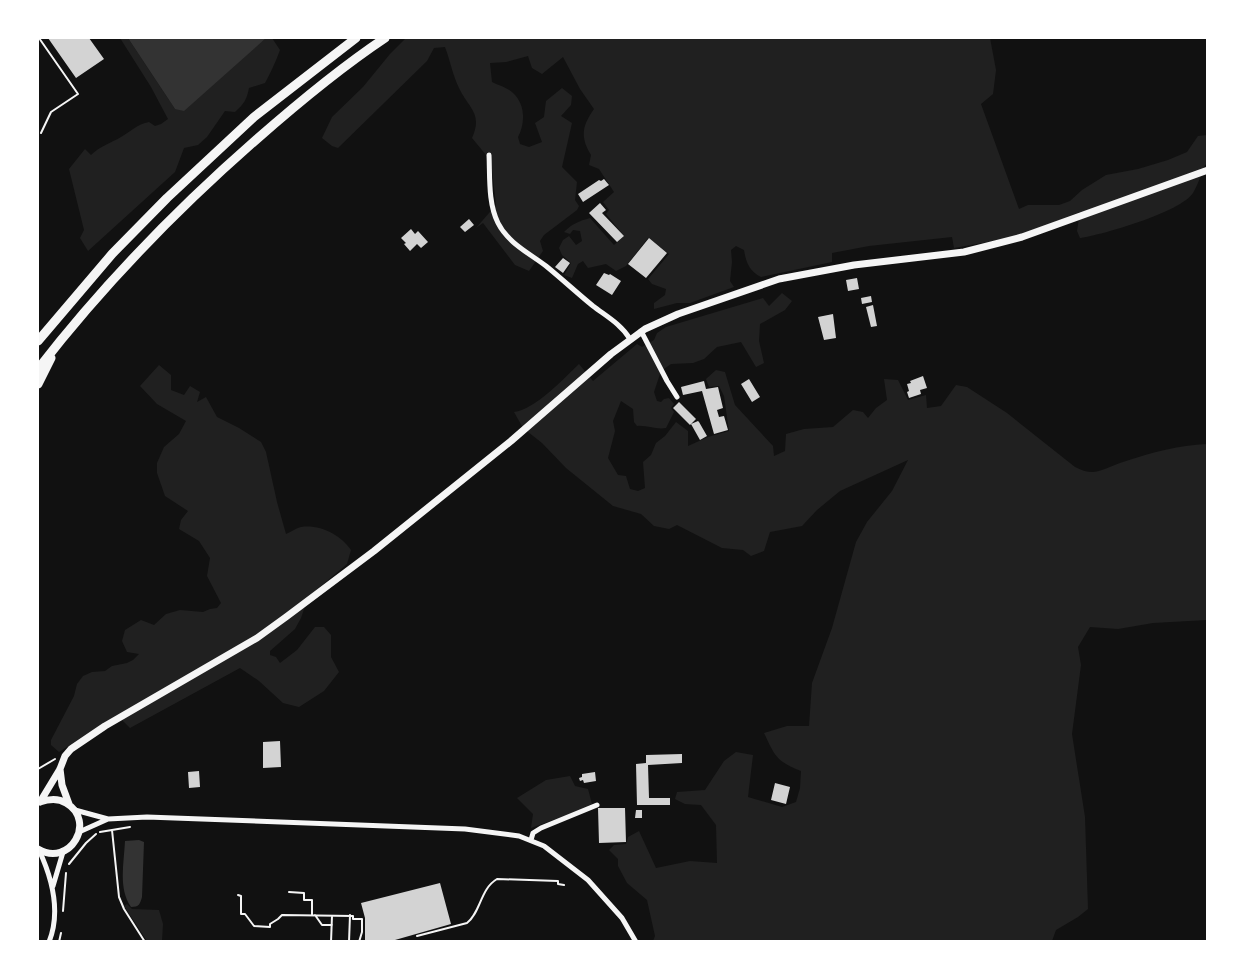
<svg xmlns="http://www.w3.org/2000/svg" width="1245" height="979" viewBox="0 0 1245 979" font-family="'Libre Baskerville',serif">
<rect width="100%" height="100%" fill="#111"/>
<path fill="#202020" d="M120,38h8l47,71 91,-71h6l8,12c-4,11 -9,22 -15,33l-16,5c-2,11 -5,16 -14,24l-10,-1 -18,26 -9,8 -14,3 -9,24 -87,79 -8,-13 4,-8 -15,-61 16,-20 6,6c9,-9 20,-12 30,-18 10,-6 17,-13 28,-15l6,4 6,-2 7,-5 -17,-32z
M406,38h584l6,32 -3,24 -12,10 38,105 9,-4h31l11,-4 12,-11 24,-15 32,-6 30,-9 19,-8 11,-16 9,-1 1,29 -3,1c-4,9 -7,20 -12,28 -12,19 -91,42 -113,45l-3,-7 3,-19 -64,25 -62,11 -2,-11 -83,9 -37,7v9l-71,15c-12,-6 -15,-15 -17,-27l-8,-4 -5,4 1,12 -2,19 4,6 -44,16h-13l-23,6v-6l11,-8 1,-6 -14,-5 -4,-5 21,-25 -21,-16 -22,28 -10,5 -10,-7 -18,4 -5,-7 -5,3 -6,14 -8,-3 7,-12 -9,-8 -3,-7 4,-8 6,-4 7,9 6,-4 -2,-10 -7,-1 -3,4 -6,-2c8,-8 15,-11 26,-14l24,27 10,-9 -18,-22 3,-4 -6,-8 11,-10 -15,-23 -10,-4 2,-10c-11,-18 -9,-29 3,-46l-14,-20 -17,-32 -21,17 -10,-6 -4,-12 -22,6 -16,1 2,19c6,3 16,6 21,11 13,12 12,31 5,44l2,7 9,3 13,-5 -7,-19 9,-6 2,-16 16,-13 10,8 -1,9 -10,11 11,7 -10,44 15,15 -2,18 4,6 -2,4 -33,25 -4,6 3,10 -14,20 -14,-6 -32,-42 -7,5 20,-23 -5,-44 -19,-23c11,-25 -3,-29 -13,-50 -6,-12 -9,-28 -14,-41l-11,1 -7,13 -89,87 -6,-2 -10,-8 10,-21 31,-30 27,-33z
M782,293l10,8 -7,9 -25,14 -1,17 5,22 -8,4 -15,-25 -24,5 -13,12 -11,4 -22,1 -10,7 -7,21 3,9 4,1 3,-3 5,-1 5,6 -3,4 3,4 -8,16c-10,2 -19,-3 -29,-2l-3,-4 -1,-13 -12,-8 -8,20 2,10 -7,27 10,17 8,1 4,13 8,2 7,-3 -2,-26 8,-7 5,-12 9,-7 11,-14 12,9v15l20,-9 21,-6 -5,-35 -5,-10 -10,1 -3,-8 10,-9 9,2 10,33 38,41 1,10 11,-5 1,-17 18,-5 29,-2 20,-17 10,2 5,6 8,-10 11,-8 -3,-21 14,1 10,20 18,-5 1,13 14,-2 15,-21 11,2 40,26 68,54c6,3 11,5 18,5 10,-1 20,-7 30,-10 27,-9 56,-17 84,-18v176l-54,3 -35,6 -28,-2 -12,20 3,18 -9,69 13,83 3,92 -10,8 -22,13 -4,11h-399l2,-5 -8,-36 -20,-17 -9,-17v-7l-9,-9 5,-5 12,-1 2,-7 11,-6 17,37 34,-7 27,2 -1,-38 -15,-20 -16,-1 -10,-5 2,-7 28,-2 19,-29 12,-9 17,3 -5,42 34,10 14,-5 4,-14 1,-17c-25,-10 -26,-15 -37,-38l23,-7h22l3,-43 20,-55 24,-86 11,-20 25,-31 16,-31 -68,31 -23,19 -15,16 -32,6 -6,19 -13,5 -8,-6 -21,-2 -45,-23 -8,4 -15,-3 -13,-12 -28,-8 -47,-38 -24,-25 -19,-15 -9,-16c22,-3 49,-33 65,-48l14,17 44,-37 5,3 12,-7 3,-7 9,-6 97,-29 6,8z
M159,365l12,10v15l13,5 6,-9 10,6 -3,10 9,-5 11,20 22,11 22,14 5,10 11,50 9,32c5,-2 10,-6 15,-7 19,-3 40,8 50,23l-4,14 -39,33 -7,21 -6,11 -25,22v4l6,2 4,6 17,-13 18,-23h9l7,8v22l8,15 -15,19 -25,16 -16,-4 -24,-22 -19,-13 -110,60 -13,-13 -58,37 -8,-7v-5l23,-44 3,-12 6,-8 9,-4 13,-1 7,-5 15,-3 6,-3 6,-6 -12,-2 -5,-11 3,-11 16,-10 13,5 12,-11 14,-4 23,2 7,-3 7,-1 4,-5 -14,-27 3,-18 -11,-17 -20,-12 2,-9 7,-9 -23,-15 -8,-23v-10l7,-16 15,-13 7,-13 -29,-17 -17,-18z
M570,776l5,10 13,3 4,15 -25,11 -36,13 2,-14 -16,-16 29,-18z
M127,904l5,5 27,1 4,14 -1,17h-15l-23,-35z"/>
<path fill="#333" d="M128,38h138l-82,73 -9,-2z
M139,840l5,2 -2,55c-2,7 -3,10 -11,10 -13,-19 -7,-44 -6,-66z"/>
<path fill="#d3d3d3" d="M48,38h41l15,21 -28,19z
M604,179l5,6 -26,17 -5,-8 21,-14 2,1z
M600,203l6,7 -4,3 22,23 -7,6 -28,-29z
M469,219l5,6 -9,7 -5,-5z
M411,229l4,5 3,-3 10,11 -7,6 -4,-4 -7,7 -6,-7 2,-1 -5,-5z
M649,238l18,15 -21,25 -18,-14z
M563,258l7,5 -7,10 -8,-6z
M604,273l5,2 1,-1 11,7 -9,14 -16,-10z
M857,278l2,11 -11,2 -2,-11z
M871,296l1,6 -10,2 -1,-6z
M873,305l4,21 -6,1 -5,-20z
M833,314l3,24 -12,2 -6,-23z
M923,376l4,12 -7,2 1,4 -12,4 -2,-6 2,-1 -2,-7 4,-1 -1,-2z
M749,379l11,18 -8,5 -11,-18z
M704,381l2,8 12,-2 5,21 -6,2 2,7 5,-1 4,14 -14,4 -12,-43 -19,4 -2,-8z
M679,402l17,17 -5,5 7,-3 1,1 8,14 -7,4 -9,-16 -1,1 -17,-17z
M280,741l1,26 -18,1v-26z
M682,754v9l-34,2 1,33h21v7h-33l-1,-41 10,-1v-8z
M199,771l1,16 -11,1 -1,-16z
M595,772l1,9 -12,2 -1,-3 -3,1 -1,-3 3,-1v-3z
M775,783l15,4 -4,17 -15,-4z
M598,808h27l1,34 -27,1z
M636,810h6v8h-7z
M440,883l11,41 -56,16v2h-30v-24l-4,-15z"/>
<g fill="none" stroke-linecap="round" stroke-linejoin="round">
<path stroke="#f5f5f5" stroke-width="2" d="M39,38l39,56 -27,18 -10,21
M38,769l17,-10
M112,830l7,67 5,12 21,33
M100,832l30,-5
M69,864l17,-21 10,-9
M289,892l15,1v7h8v15
M238,895l3,1v18h4l9,12 16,1v-3l8,-5 4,-4 71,1v3h9v13l-3,10
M63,911l3,-38
M315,915l7,10h10
M417,936l50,-13c14,-11 13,-34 30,-44l61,2v3l6,1
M59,942l2,-9
M331,942l1,-26
M349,942l1,-27"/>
<path stroke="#f5f5f5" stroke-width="5" d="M489,155c1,22 -1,48 9,68 10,20 31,30 48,43 16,13 31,27 47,40 13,10 28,18 37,33
M641,331l26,50 10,16
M75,810l33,9
M79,832l29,-13 39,-2 318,12 54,7 25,10 44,34 34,38 14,24
M531,840l2,-7 8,-5 56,-23
M39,850c13,28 22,62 10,92
M53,886l10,-34"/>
<path stroke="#f5f5f5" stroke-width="7" d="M60,769l2,16 7,19
M40,802l20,-33 5,-13 6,-7 34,-23 152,-88 29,-21 88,-66 137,-110 100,-87 34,-25 33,-15 101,-35 75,-14 110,-13 58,-15 186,-67
M38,849c32,19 59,-28 28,-46 -8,-5 -17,-4 -26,-1"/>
<path stroke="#f5f5f5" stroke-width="9" d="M38,341l74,-87 55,-56 87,-81 102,-79
M38,369c65,-84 139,-160 219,-230 41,-36 83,-71 128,-101
M38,384l13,-26"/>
</g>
<rect width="1245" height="979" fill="none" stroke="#ffffff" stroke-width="78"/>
</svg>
